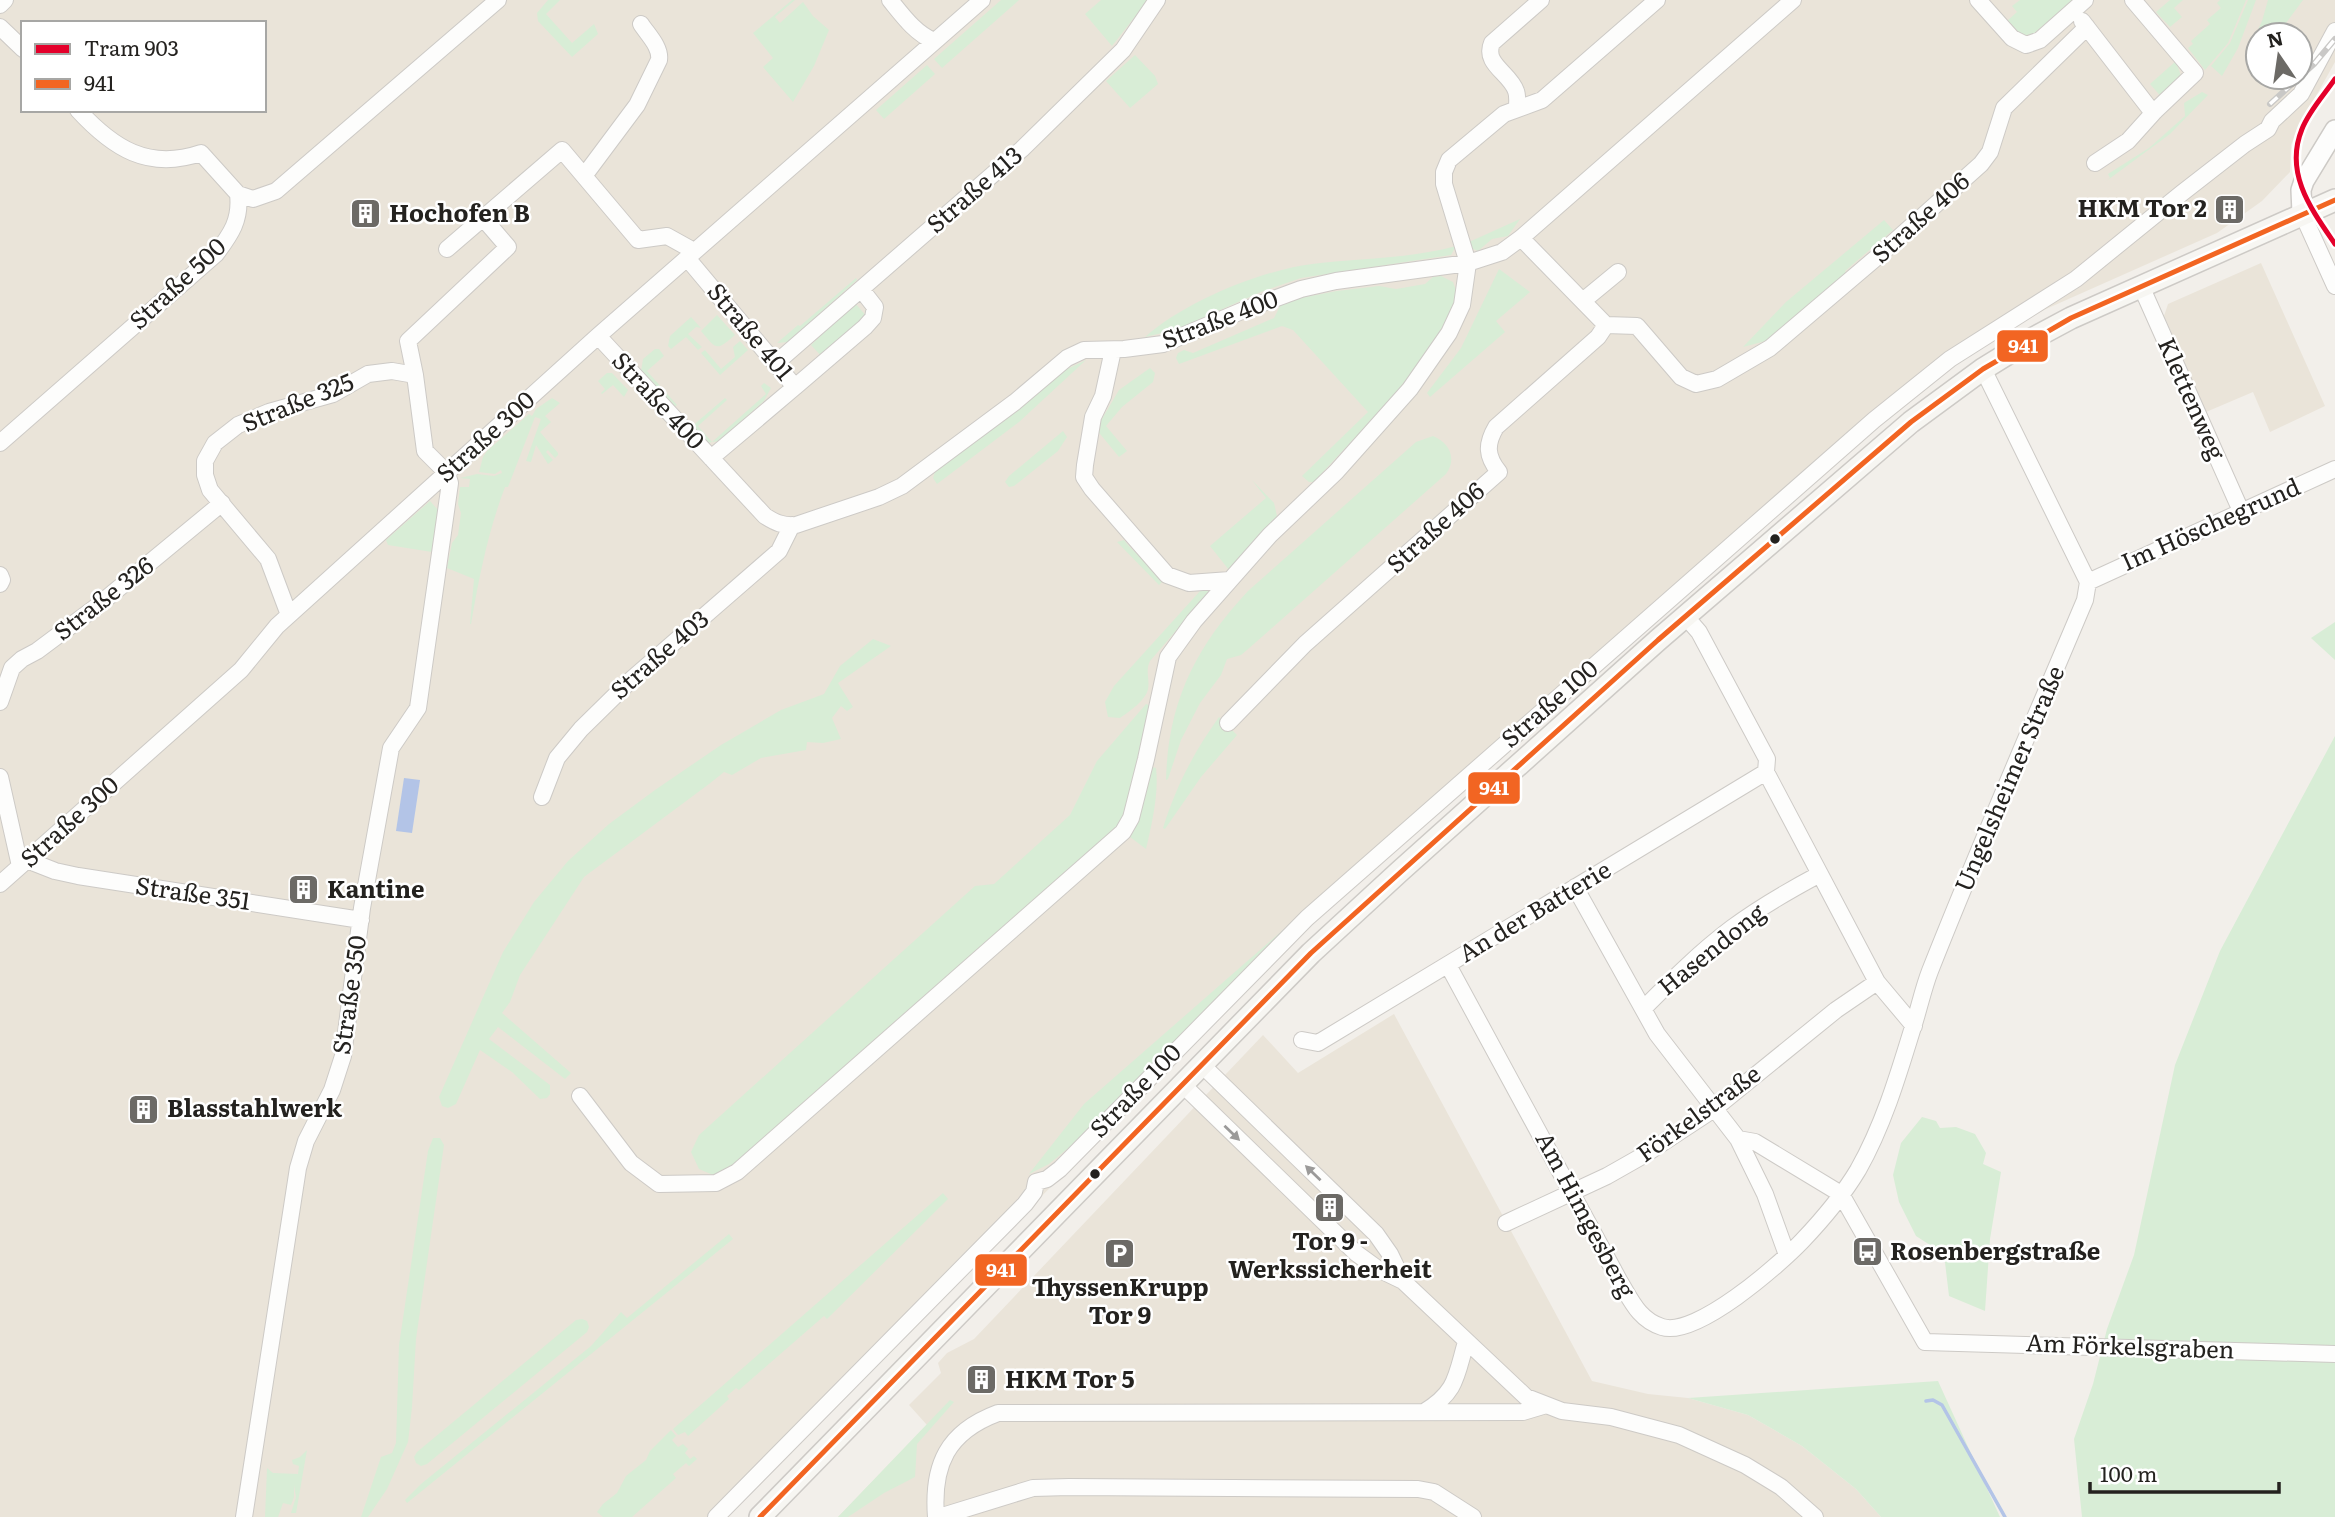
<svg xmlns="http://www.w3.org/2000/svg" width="2335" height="1517" viewBox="0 0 2335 1517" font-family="Literata,serif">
<rect width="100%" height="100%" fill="#f2efea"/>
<path fill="#eae4d9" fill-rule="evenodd" d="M0,0h2335v62l-38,68 -6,15 -1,27 -28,29 -45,32 -171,76 -32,18 -58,37 -74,59 -504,441 -69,63 -586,590h-723zM23,23h241v87h-241zM2258,35h42v42h-42z
M2261,263l64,143 -55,26 -17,-40 -47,20 -42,-96 4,-12z
M1394,1014l198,367 56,13 40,4 60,17 54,31 54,43 25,28h-1043l89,-92 -18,-20 32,-32 -3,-10 9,-10 27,-14 289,-304 35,38z"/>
<path fill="#d8edd6" d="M548,0h12l-14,14 26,29 22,-19 4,10 -26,23 -34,-36 -1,-8z
M792,0h3l-20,17 5,6 23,-21 10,14 16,14 -15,36 -21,36 -30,-35 10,-9 -20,-25z
M1001,0h18l-77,68 -8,-9z
M1101,0h47l-36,46 -27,-32z
M2020,0h53l-40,34c-13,4 -18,-4 -26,-13l10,-9 -5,-6z
M2170,0h13l-9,8 8,9 -12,10 -14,-15z
M2220,0h26l-18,43 -23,27 -17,-22 5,-4 -2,-3 19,-17 -3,-4 14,-12 -4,-5z
M2248,0h8l-18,48 -16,28 -11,-10 19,-23z
M2268,0h35l-26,35h-19v20l-7,7 -6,-4 17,-37z
M1135,55l20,21 3,8 -28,24 -24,-27z
M2176,61l5,15 -17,24 -14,-16z
M927,65l8,9 -51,45 -8,-9z
M2202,92l6,3 -38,39 -65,48 5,-4 -2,-4 41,-26 36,-32 -1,-13z
M1520,219l-12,17 -16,3 -14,12 -7,-3 -2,-6z
M1884,220l9,10 -48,41 4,6 -72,61 -34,9 43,-45z
M1456,246l-5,9 -150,23 -40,14 -86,38 -30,7c40,-35 114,-66 167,-73 48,-6 97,-5 144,-18z
M1499,269l31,23 -34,29 9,11 -75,65 -3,-4 34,-45z
M1441,276l12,6 5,14c-30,73 -92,128 -144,186h-5l-7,-6 66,-64 -75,-82 -11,-4 -103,38 -3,-6 2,-5 6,-3 9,3 81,-35 6,-12 20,-8 37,-7 42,-5 17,3 29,-5 8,-7z
M856,278l1,2 -69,62 -11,1 21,-18 2,1z
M855,303l13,15 -45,40 -12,-13z
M717,315l18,20c-20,18 -19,13 -34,-4z
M691,317l10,11 -5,-1 -8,7 14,13 -4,3 -12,-13 -15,12 -3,-3 2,-10z
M740,341l8,9 -28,25 -19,-22 4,-3 16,19 14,-12 -2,-10z
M655,349h4l5,7 -17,15 30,34 -4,3 -32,-37 2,-12z
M1086,360l-67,62 -82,62 -4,-6 2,-6 75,-57 51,-43z
M1150,368l5,5 -2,9 -31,25 -16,19 21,25 -8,6 -23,-28 23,-39z
M607,373h5l16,17 -4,7 -11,-12 -11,9 -1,-1 4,-4 -7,-8z
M764,383l7,5 -7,13 -45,40 -13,2 -16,-15 35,-30 2,2 -29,26 14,16 54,-48 -5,-8z
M552,398l8,5 -15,13 6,6 -11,10 18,21v2l-3,3 -7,-8 -2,2 7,8 -5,4 -12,-19 -5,17 -5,-1 15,-42 -6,-2 -27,70h-3c-17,45 -26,90 -34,137h-1l4,-45 -27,-11 5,-25 6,-8 3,-22 -3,-9 2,-17h9l1,-8 -10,-1 17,-4 17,2 8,-3 -1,-3 -6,4 -16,-2 4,-15 4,-6 42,-37 3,2 4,-7z
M1063,431l4,6 -9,14 -44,35 -5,1 -4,-5 4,-6z
M1433,436c17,7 24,23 13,38l-199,176 -6,5 -14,4 -6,16 -21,28 -19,37 -13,39 -2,1c2,-78 29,-132 82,-189l168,-149z
M1252,480l22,23 3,13 -48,54 -19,-24 56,-48z
M430,501l8,9 -6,42 -44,-7 -2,-5z
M1124,540l4,5 35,36 -4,4 -42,-43z
M1201,590l9,1 -60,70c-5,10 0,18 -2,28 -2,11 -19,23 -28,29l-12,-1 -3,-15 9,-16z
M2335,622v38l-24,-22z
M873,639l18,7 -53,37 15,24 -6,4 -6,-5 -9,12 9,21 -18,4 -16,-1 -1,8 -45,8 -29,17 -8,-3 -15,12 -125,93 -64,98 -10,27 -8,11 69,60 -6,6 -67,-52 -9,12 61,46v9l-3,4 -7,1 -28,-27 -32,-22 -24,54 -8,4 -6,-2 -3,-9 64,-145 31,-50 34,-41 41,-37 46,-34 66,-45 60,-35 43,-16 16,-28z
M1146,704l5,2c-9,40 -12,94 -38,127l-382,336 -18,6 -14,-6 -8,-17 8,-17 276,-249 19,-2 76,-69 27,-54z
M1219,717l18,18 -36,42 -36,52 -2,-1c13,-42 31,-76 56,-111z
M2335,736v781h-253l-8,-78 19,-55 14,-55 27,-74 41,-190 45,-114z
M1152,767l4,1c3,25 -4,56 -10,81l-16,-12 9,-17z
M1292,922l3,2 -212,212 -34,28 -20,10 55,-70z
M1922,1117l14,4 4,7 16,-1 19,7 11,19 -3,11 18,8 -11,67 -5,72 -36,-15 -5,-42 -28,-18 -17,-34 -6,-27 8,-32z
M433,1138h7l4,7 -28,194 -4,68 -4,35 -21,47 -19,28h-7l20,-60 11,-4 4,-10 3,-98 29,-194z
M943,1193l5,6 -121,120 -3,-3 -85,74 -3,-2 -9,8 2,3 -41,37 -3,-4 -7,3 -5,-6z
M729,1234l4,5 -326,264 -2,-3 16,-16 170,-138 30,-34 6,6z
M582,1319l5,2 2,6 -2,5 -160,132 -6,2 -5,-3 -2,-6 3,-5 159,-132z
M1938,1381l62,136h-119l-25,-28 -54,-43 -54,-31 -60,-17z
M950,1400l4,2 -37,42 -2,33 -31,16 -36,24h-10z
M671,1430l5,6 -4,4 6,7 5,-3 5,5 -3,4 5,6 4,-3 3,3 -8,7 -3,-3 -13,11 3,4 -44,39h-29l-6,-5 6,-8 14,-11 9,-17 20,-16 4,-9z
M307,1450l-11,63h-5l5,-16 -2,-12v12l-3,8 -8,-2 -5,14h-13l2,-49 6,5 25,1 1,-8 -6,-2 -1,-4 8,-3z"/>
<path fill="#b3c4e7" d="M404,778l16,2 -8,53 -16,-2z"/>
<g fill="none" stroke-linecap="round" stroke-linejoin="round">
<path stroke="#b3c4e7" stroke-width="3.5" d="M1926,1401l7,-1 9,5 63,112"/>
<defs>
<path id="minor" d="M890,0c13,16 25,33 44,41
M1978,0l34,38 14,7 14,-5 45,-40
M0,5l5,-5
M2082,21l68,88 5,2
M0,27l23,22
M1517,108c0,-5 1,-12 -1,-17 -6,-18 -33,-27 -24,-48l49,-43
M78,110c35,38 70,61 123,43l37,41
M2095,163l33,-22 27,-30 40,-38 -62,-73
M584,176l53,-71 22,-45c2,-13 -11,-25 -18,-36
M238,194l15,5 23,-8 222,-191
M2302,213l33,73
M1521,238l85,87 31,1 44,51 15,7 21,-5 53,-31 106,-90 105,-94 9,-12 14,-44 83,-81
M447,249l115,-99 76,90 29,-4 27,15
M687,258l108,129 -84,71
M2141,286l100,225
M1584,300l34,-28
M598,336l167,180c11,7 18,10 31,9l83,-28 23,-11 113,-84 52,-44 17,-8 40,-1 39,-5 81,-34 57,-21 35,-8 132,-18 34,-11 19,-14 272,-238
M1113,350l-10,46 -10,21 -8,48 -1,12 8,12 75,86 22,8 41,-3
M776,363l246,-214 101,-99 34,-50
M795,387l70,-60 8,-9 2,-11 -14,-18
M0,443l216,-189c15,-20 25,-34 22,-60
M0,575l2,5 -2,4
M2088,582l247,-113
M289,615l-21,-56 -58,-69 -5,-15v-14l10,-18 23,-18 31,-13 64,-18 35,-20 24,-3 23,4
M1686,617l13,15 68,127 -1,13 111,210 37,44
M0,702l12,-34 10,-9 15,-8 59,-44 126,-104
M1228,723l77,-79 194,-172c-13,-16 -13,-28 -3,-45l102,-90 8,-12
M0,777l20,89
M542,797l15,-39 24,-29 52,-51 146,-127 13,-26
M27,860l28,11 23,5 283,44
M0,884l241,-214 36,-44 321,-290 384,-336
M1575,887l82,147 81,105 17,3 86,52 84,148 410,12
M1448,965l172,317c11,18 19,38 42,45 34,11 117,-62 140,-86 20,-21 41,-46 56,-71 25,-44 40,-94 55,-143 6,-18 10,-38 17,-56 49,-124 103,-248 155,-371l3,-18 -105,-213
M1643,1009c28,-28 57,-57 89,-81 28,-21 58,-38 88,-54
M1302,1040l16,3 448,-271
M1202,1065l174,169 14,20 13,27
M1183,1085l173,168 22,16 25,12 123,116 36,14 49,6 68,18 66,30 36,22 34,30
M580,1096l51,67 28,21 57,-1 21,-11 386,-340 8,-14 15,-59 22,-102 26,-36 76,-86 66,-63 74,-83 39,-56 13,-28 6,-42 -24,-79v-12l5,-12 55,-46 38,-14 115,-100
M1738,1139l27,55 22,61
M1506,1223l101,-47 37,-21 70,-46 122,-99 41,-28
M1424,1412c33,-20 32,-36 42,-70
M244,1517l54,-349 8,-27 26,-51 11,-34 19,-148 29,-160 27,-40 32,-225 -3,-10 -22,-22 -10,-76 -7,-34 100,-94 -25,-29
M716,1517l309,-313 9,-12 2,-10 11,-3 13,-10 247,-251 567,-498 76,-61 126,-80 106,-86 63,-49 23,-15 4,-8 29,-27 34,-63
M936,1517c-4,-52 11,-85 62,-104l525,-1 20,-6
M939,1517l94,-29 36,-1 349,2 16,3 39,25"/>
<path id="tertiary" d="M2302,213l-1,-23 3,-9 31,-51"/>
<path id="secondary" d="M760,1517l551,-564 88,-81 259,-232 253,-218 72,-53 47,-29 41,-22 264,-118"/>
</defs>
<use href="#minor" stroke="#cdcac6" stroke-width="18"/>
<use href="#tertiary" stroke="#cdcac6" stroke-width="22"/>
<use href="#secondary" stroke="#cdcac6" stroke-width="24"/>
<use href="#minor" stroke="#fdfdfc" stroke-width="16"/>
<use href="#tertiary" stroke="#fdfdfc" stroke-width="19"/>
<use href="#secondary" stroke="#f7f6f2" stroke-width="21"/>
<defs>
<path id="rail" d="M2270,104l44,-40 21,-25"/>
</defs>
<use href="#rail" stroke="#c9c8c6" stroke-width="6"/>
<use href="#rail" stroke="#fff" stroke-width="3.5" stroke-dasharray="10" stroke-linecap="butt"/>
<defs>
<path id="bus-1" d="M760,1517l551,-564 347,-313 253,-218 72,-53 88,-51 264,-118"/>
</defs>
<use href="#bus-1" stroke="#fff" stroke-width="10"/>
<use href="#bus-1" stroke="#f26522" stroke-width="5"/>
<defs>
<path id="tram-1" d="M2335,79c-11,16 -26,32 -33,50 -18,44 9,80 33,115"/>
</defs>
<use href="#tram-1" stroke="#fff" stroke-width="10"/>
<use href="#tram-1" stroke="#e4002b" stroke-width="5"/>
</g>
<defs><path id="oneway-solid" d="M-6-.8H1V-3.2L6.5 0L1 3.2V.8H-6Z" transform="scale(1.75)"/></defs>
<g fill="#9b9a99">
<use href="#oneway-solid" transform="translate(1232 1133) rotate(44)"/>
<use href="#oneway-solid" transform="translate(1313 1173) rotate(-136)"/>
</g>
<defs>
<symbol id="building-square" viewBox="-11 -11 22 22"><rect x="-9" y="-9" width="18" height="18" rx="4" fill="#6c6a66" stroke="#fff"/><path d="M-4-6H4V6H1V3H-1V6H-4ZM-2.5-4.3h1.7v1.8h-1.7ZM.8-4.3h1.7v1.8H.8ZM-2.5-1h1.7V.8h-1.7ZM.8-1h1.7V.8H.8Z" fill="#fff"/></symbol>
<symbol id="bus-square" viewBox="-11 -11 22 22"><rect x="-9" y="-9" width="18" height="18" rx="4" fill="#6c6a66" stroke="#fff"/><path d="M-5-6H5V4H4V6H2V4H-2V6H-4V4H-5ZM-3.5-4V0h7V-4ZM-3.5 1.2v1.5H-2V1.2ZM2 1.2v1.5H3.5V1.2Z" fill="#fff"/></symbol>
<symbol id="parking-square" viewBox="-11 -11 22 22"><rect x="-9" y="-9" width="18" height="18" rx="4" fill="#6c6a66" stroke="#fff"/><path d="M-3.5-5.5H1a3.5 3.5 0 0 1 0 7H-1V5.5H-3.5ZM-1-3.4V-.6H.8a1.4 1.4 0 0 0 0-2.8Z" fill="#fff"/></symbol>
</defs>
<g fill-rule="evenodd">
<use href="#building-square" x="2212" y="192" width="35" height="35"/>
<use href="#building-square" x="348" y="196" width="35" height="35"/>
<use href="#building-square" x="286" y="872" width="35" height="35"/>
<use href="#building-square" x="126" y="1092" width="35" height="35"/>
<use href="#building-square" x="1312" y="1190" width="35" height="35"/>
<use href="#bus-square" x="1850" y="1234" width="35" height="35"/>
<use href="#parking-square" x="1102" y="1236" width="35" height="35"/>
<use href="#building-square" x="964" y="1362" width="35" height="35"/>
</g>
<g fill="#24221f" stroke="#fff" stroke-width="2.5">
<circle cx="1775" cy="539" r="6"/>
<circle cx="1095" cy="1174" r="6"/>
</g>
<g text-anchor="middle" stroke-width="5" stroke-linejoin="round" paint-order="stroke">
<g font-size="24" fill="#24221f" stroke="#fff">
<text transform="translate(975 190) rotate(-41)" y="8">Straße 413</text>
<text transform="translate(1921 218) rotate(-42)" y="8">Straße 406</text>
<text transform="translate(178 284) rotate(-43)" y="8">Straße 500</text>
<text transform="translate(1220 320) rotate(-21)" y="8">Straße 400</text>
<text transform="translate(750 332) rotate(50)" y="8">Straße 401</text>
<text transform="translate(2191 399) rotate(66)" y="8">Klettenweg</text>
<text transform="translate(658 401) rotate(47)" y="8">Straße 400</text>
<text transform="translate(298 403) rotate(-22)" y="8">Straße 325</text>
<text transform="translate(486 437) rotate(-42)" y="8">Straße 300</text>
<text transform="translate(2211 525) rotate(-24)" y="8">Im Höschegrund</text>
<text transform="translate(1436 528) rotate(-42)" y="8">Straße 406</text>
<text transform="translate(104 599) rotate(-38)" y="8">Straße 326</text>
<text transform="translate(660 655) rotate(-41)" y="8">Straße 403</text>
<text transform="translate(1550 704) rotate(-41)" y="8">Straße 100</text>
<text transform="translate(2010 779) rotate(-67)" y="8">Ungelsheimer Straße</text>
<text transform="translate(70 822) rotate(-42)" y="8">Straße 300</text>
<text transform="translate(193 894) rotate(8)" y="8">Straße 351</text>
<text transform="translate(1535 912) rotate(-31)" y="8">An der Batterie</text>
<text transform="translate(1712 950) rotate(-39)" y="8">Hasendong</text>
<text transform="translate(350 995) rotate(-82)" y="8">Straße 350</text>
<text transform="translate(1136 1091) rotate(-46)" y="8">Straße 100</text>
<text transform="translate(1699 1114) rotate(-36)" y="8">Förkelstraße</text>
<text transform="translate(1585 1215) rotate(62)" y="8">Am Himgesberg</text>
<text transform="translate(2130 1347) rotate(2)" y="8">Am Förkelsgraben</text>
</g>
<g font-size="24" font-weight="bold" fill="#24221f" stroke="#fff" text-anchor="start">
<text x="2207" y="217" text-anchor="end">HKM Tor 2</text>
<text x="389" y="222">Hochofen B</text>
<text x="327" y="898">Kantine</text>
<text x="167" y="1117">Blasstahlwerk</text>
<text x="1330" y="1250" text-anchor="middle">Tor 9 -<tspan x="1330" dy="28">Werkssicherheit</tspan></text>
<text x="1890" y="1260">Rosenbergstraße</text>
<text x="1120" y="1296" text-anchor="middle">ThyssenKrupp<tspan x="1120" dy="28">Tor 9</tspan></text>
<text x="1005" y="1388">HKM Tor 5</text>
</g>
</g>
<g stroke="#fff" stroke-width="2.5">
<rect x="1996" y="329" width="53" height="34" rx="7" fill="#f26522"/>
<rect x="1467" y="771" width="54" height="34" rx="7" fill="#f26522"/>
<rect x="974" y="1253" width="54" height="34" rx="7" fill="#f26522"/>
</g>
<g font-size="19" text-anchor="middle" font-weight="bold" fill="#fff">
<text x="2023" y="353">941</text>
<text x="1494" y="795">941</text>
<text x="1001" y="1277">941</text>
</g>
<rect x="21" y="21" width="245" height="91" fill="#ffffff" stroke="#a7a7a5" stroke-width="2"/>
<rect x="35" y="44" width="35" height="10" fill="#e4002b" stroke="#a7a7a5" stroke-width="2"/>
<text x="84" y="56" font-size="21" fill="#24221f">Tram 903</text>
<rect x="35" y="79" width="35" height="10" fill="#f26522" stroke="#a7a7a5" stroke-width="2"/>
<text x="84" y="91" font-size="21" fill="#24221f">941</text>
<g transform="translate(2279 56) rotate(347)"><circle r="33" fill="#ffffff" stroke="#a7a7a5" stroke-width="2"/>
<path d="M0-5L12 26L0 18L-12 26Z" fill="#6c6a66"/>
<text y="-10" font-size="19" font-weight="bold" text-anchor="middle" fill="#24221f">N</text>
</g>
<path d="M2090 1482v10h189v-10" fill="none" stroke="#24221f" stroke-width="3.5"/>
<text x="2100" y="1482" font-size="21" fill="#24221f" stroke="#ffffff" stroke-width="5" paint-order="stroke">100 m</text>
</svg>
